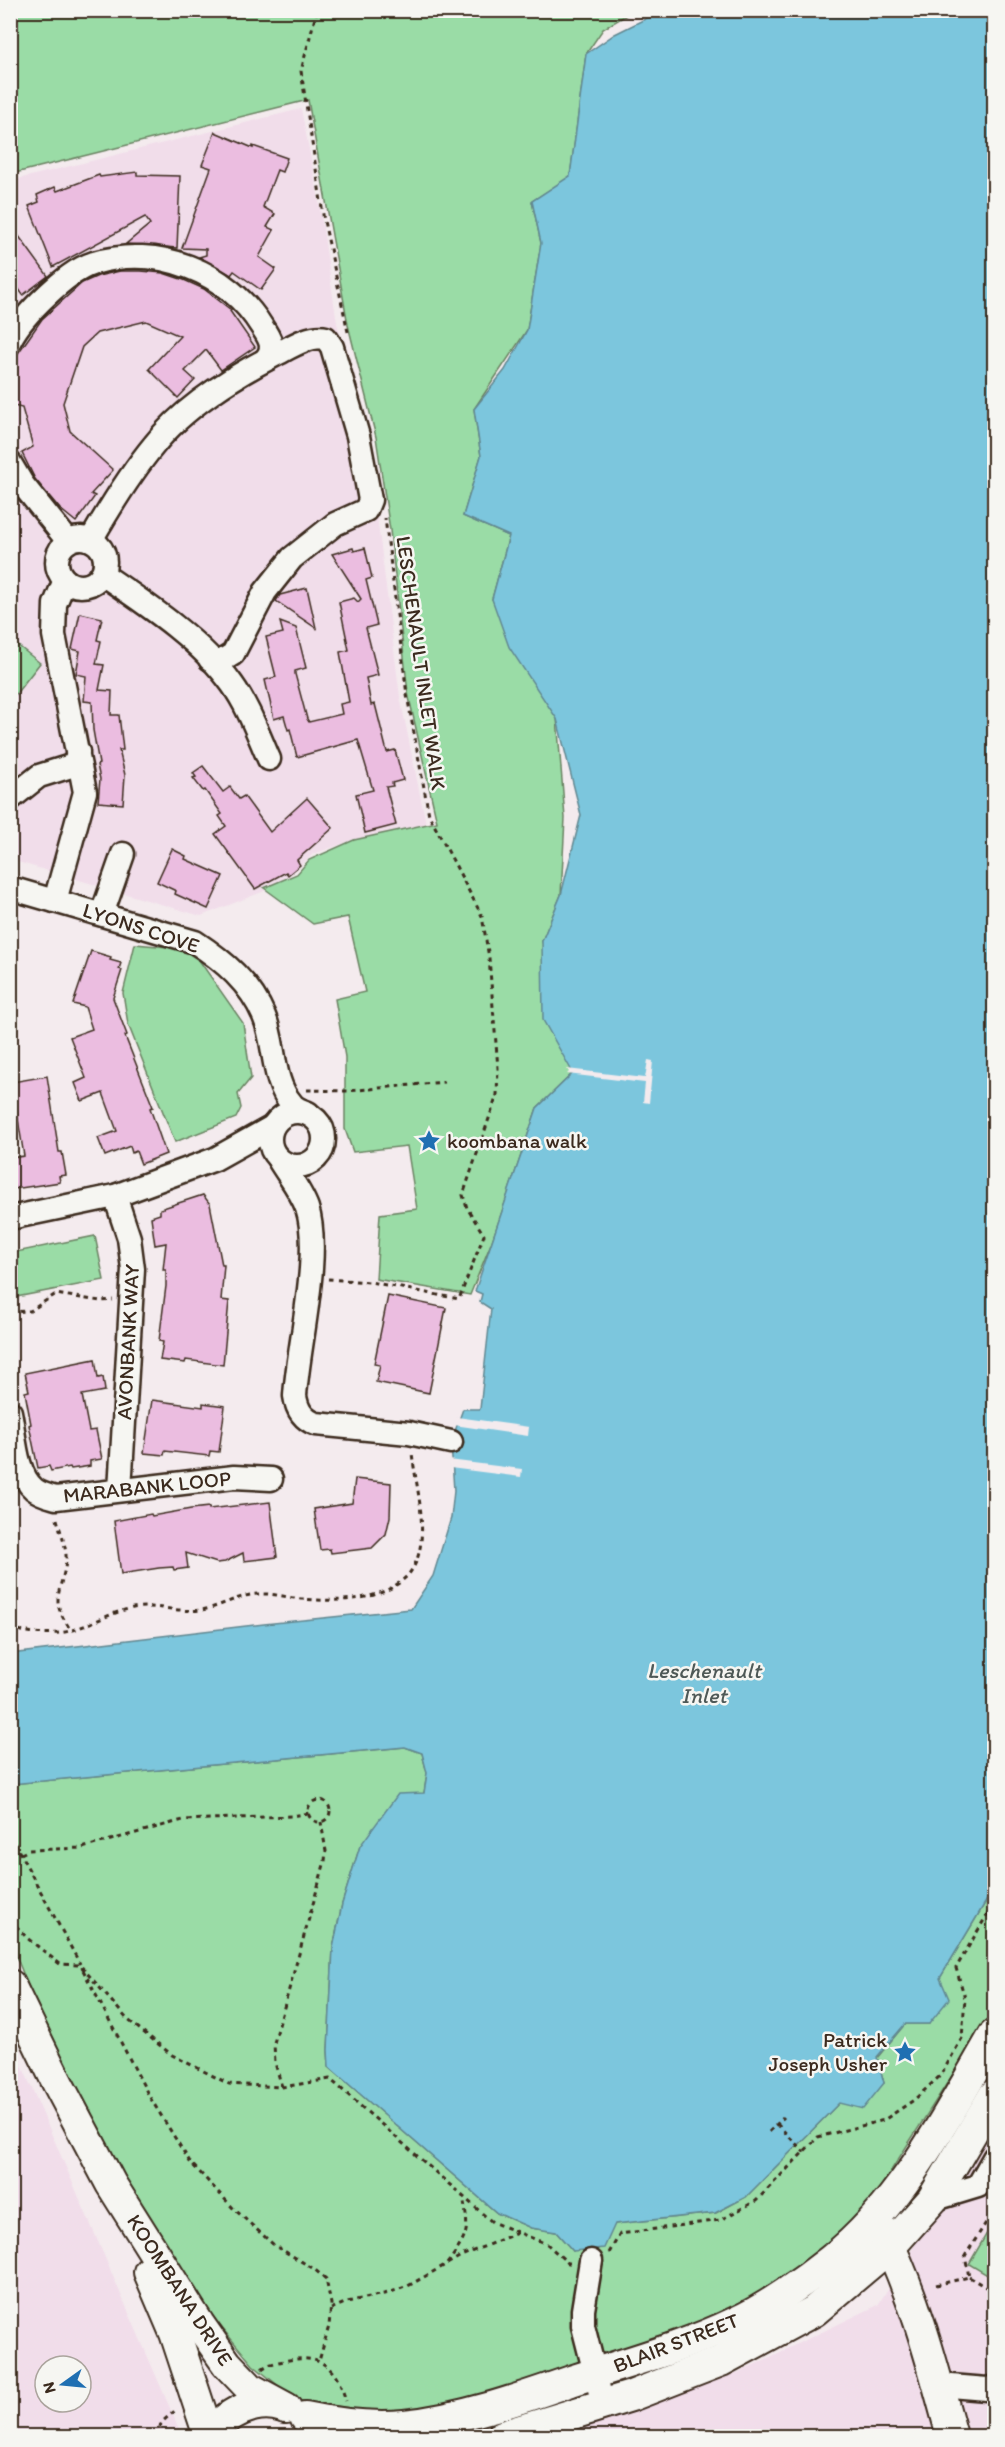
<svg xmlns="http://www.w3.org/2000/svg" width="1005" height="2447" viewBox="0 0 1005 2447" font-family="Itim,sans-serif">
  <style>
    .built { fill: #f1ddea; fill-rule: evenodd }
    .green { fill: #9adca6; stroke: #6a8362; stroke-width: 1.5 }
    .water { fill: #7cc6dd; stroke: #628891; stroke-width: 1.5 }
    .pier { fill: #f4ebee }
    .building { fill: #ebbde0; stroke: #3b2a1e; stroke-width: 1.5 }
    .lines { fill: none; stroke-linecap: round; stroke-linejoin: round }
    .minor-casing { stroke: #3b2a1e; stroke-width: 27 }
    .major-casing { stroke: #3b2a1e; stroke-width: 34 }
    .path { stroke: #3b2a1e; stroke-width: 3; stroke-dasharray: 4.5 4.5; stroke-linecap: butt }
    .minor { stroke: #f6f6f2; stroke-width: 22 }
    .major { stroke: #f6f6f2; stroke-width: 30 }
    .labels { text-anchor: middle; stroke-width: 5; stroke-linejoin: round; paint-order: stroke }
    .street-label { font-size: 21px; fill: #3b2a1e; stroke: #f6f6f2 }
    .poi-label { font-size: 21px; fill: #3b2a1e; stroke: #f6f6f2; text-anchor: start }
    .water-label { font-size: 22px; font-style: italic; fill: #4e5957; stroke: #f6f6f2 }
  </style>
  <rect width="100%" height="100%" fill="#f4ebee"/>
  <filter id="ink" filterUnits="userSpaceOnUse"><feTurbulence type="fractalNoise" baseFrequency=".0167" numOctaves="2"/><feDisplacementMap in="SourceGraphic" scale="12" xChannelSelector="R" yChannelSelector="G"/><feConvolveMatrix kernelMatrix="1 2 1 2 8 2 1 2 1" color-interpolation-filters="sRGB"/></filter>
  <g filter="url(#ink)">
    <g class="built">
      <path d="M301,109l16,80 20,134 30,114 33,260 26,127 -72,16 -41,14 -24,22 -27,16 -61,24 -190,-56 -1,-679z"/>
      <path d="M10,2040h1l171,396h-171zM45,2366h36v36h-36z"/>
      <path d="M994,2116v320h-448l193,-64 139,-67z"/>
    </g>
    <g class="green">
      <path d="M10,11h623l-30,18 -17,25 -16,123 -38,24 9,42 -14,87 -53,79 7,47 -18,60 46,20 -17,63 42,83 23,36 8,100 -4,77 -19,46 31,132 -36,35 -45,133 -22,54 -94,-16 4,-65 37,-5 -10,-63 -54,6 -8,-23v-72l-10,-58 30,-7 -17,-75 -35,7 -49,-36 33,-14 12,-14 45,-20 83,-18 -29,-129 -18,-163 -14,-93 -28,-112 -40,-225 -297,74z"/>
      <path d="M11,640l29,23 -29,37z"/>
      <path d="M135,944l45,4 19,12 44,63 8,55 -13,16 3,14 -5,10 -61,24 -47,-118 -5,-31z"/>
      <path d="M95,1236l9,44 -93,18v-45z"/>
      <path d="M405,1747l17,6 5,20 -3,20 -64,53 -18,58 -9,44 -5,102 1,17 168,146 34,15 25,4 17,19 41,-27 102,-11 30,-16 93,-94 45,-20 -7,-25 28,-34h24l11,-46 54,-90v122l-127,198 -45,43 -48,38 -100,49 -231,70 -60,5 -87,-13 -43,-35 -59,-70 -78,-134 -67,-125 -38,-92 -1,-160z"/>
      <path d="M994,2221v58l-25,-15z"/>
    </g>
    <path class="water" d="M661,11h333v1877l-54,90 9,21 -20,25h-24l-28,33 7,26 -21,26 -24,-6 -93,94 -31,16 -100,11 -11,24 -31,3 -17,-19 -25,-4 -34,-15 -168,-146 -1,-17 5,-102 9,-44 18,-58 38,-52 26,-1 3,-20 -5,-20 -17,-6 -394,37 -1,-130 254,-30 147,-15 22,-33 18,-58 3,-27 -3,-49 12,-33h17l11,-100 -11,-7 2,-8 -7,-3 62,-183 36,-35 -30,-53 -1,-79 19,-46 20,-80 -24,-96 -48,-72 -17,-48 17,-63 -46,-20 18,-60 -7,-47 31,-39 22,-40 14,-87 -9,-42 38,-25 16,-122 29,-20z"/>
    <g class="pier">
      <path d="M648,1060l5,1 -4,42 -6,-1 2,-19 -78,-9 2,-2 -2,-3 78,9z"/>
      <path d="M457,1417l72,10 -1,9 -74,-11z"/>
      <path d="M449,1460l73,9 -1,8 -71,-9z"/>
    </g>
    <g class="building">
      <path d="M215,132l38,16v-2l34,12 -5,14 -5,-2 -14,37 12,7 -8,13 7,3 -15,27 17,12 -15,21 -27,-19 -3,4 -32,-18 7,-2v-6l-24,-1 29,-80 -9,-3z"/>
      <path d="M137,172v3l43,1 -3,72 -51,-4 24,-20 -5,-7 -92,50 -24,-61 10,-4 -2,-7 18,-8 2,4 42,-16 1,2z"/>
      <path d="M10,224l38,52 -25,19 -13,-18z"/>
      <path d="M120,271h21l22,2 21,7 20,9 27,21 -1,1 25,36 -34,23 -15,-20 -21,21 10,9 -17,18 -29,-29 31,-33 -34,-15 -49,12 -15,14 -19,56 7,28 43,39 -22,24 4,2 -19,26 -16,-13 -25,-30 -13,-26 11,-6 -11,-39 -12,-3v-18l6,-31 26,-37 40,-36 16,-7z"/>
      <path d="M353,548l1,3 11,-3 7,30 -6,2 11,45 -11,3 12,47 -12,3 5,27 4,-1 12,48 8,-2 8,30 -11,3 1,3 -7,1 10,38 -31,8 -9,-39 17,-4 -15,-50 -61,17 -7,-28 -2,1 -4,-14 -10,3 -9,-39 11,-3 -10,-40 17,-4 -3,-11 16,6 10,40 -11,3v3l12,45 2,3 33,-8 -2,-10 9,-2 -9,-50 9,-2 -10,-48 15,-4 4,4 3,-3 -29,-45z"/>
      <path d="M307,588l9,40 -40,-27 4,-6z"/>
      <path d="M80,613l22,5 -5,22 4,1 -5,23 8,1 -5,25 13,1 -1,24h8l4,35h-4l6,25 -2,29 -25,-2 2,-23 -3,-14 2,-1 -6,-34 -1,-28 -8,-1 2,-25 -10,-2 4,-23 -8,-2z"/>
      <path d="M203,766l20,26 7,-5 9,12 5,-3 26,36 37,-34 26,30 -36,32 3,5 -12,10 -2,-3 -31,17 -40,-55 11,-8 -7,-10 3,-2 -17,-24 -2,1 -10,-13 3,-1 -3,-4z"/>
      <path d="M172,849l14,7 -1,3 38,17 -15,33 -33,-15 1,-3 -19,-9z"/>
      <path d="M91,951l20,6 -1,3 11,3 -2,6 3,1 -9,28 14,37 -2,1 28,71 -3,1 16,46 -25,10 -5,-13 -4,2 -2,-7 -25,10 -7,-18 19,-7 -14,-38 -21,8 -7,-18 11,-5 -16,-41 22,-8 -7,-22 -12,-3z"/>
      <path d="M47,1076l12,76h3l4,23 -7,1 1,6 -46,7 -1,-7h-3v-24l14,-2 -12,-74z"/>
      <path d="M203,1195l7,9 12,61h2l-3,35 8,1 -6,64 -37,-5 -1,3 -25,-3 3,-18 -4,-1 7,-55v-16h-3l3,-27 -11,2 -4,-28 9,-3v-5z"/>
      <path d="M388,1296l58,12 -17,85 -53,-11 4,-17 -6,-1z"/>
      <path d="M95,1359l3,19 5,-1 2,14 -23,4 7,36 7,-1 6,29 -12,2v5l-19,3 -1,-2 -19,4 -2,-5 -11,2 -9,-43 2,-1 -6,-32 4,-1 -4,-18z"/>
      <path d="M152,1400l51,7v-4l22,3 -6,46 -9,-1 -1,5 -44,-5 -1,4 -20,-2z"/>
      <path d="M355,1479l36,4 -1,34 -4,17 -14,14 -41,5 -1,-4 -10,1 -6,-41 38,-6z"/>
      <path d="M270,1502l7,55 -33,4 -1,-8 -18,9 -8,1 -31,-10 2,15 -14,2 -1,-3 -14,1 -38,6 -7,-53 37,-7 1,2 39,-7 18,-2v2z"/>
    </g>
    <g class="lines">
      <g class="minor-casing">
        <g id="minor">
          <path d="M10,340c9,-18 24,-33 38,-46 14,-13 28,-25 46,-31 63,-19 134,8 168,64 7,10 14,21 4,32"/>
          <path d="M10,463l13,22 45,56"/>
          <circle cx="81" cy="562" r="24"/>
          <path d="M91,540c19,-33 39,-66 63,-95 29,-37 80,-69 121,-90 14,-7 35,-21 51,-17l6,9 26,89 12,64 -4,10 -31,14 -43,34 -27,34 -32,62 -13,8 -10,-3"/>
          <path d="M102,574c44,30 99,66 130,110 16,22 26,50 37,75"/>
          <path d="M10,799l29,-23 32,-10 6,-8 1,-6"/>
          <path d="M10,888l185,54c29,19 55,41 69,74 12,27 7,65 28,88 3,4 11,7 16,9"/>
          <path d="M55,901l30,-109 -31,-157 1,-31 10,-24"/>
          <path d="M102,914l21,-60"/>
          <circle cx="297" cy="1139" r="27"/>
          <path d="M279,1160c9,15 22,31 28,48 15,45 -9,138 -12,188 2,14 8,23 21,28l93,9 42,9"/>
          <path d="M115,1196l14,42 4,31 -13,221"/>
          <path d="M10,1218l105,-22 100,-37 57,-32"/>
          <path d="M10,1412c5,23 5,61 24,77 6,5 15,7 22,9l178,-21 37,2"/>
          <path d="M932,2200l46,-14 16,-28"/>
          <path d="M591,2261l-8,49v16l16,63"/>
          <path d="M939,2385l48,4 7,-2"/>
        </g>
      </g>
      <g class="major-casing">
        <g id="major">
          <path d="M10,1985l47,97 54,102 88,140 28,40 24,25 35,19"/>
          <path d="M882,2230c33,66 51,136 70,206"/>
          <path d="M149,2272l26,61 34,103"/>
          <path d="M305,2417c33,7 65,11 99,8 58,-6 115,-26 170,-45 54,-18 110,-33 162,-58 29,-13 69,-41 95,-62 73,-58 117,-146 163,-225"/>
          <path d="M211,2436c14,-23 45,-38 72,-29"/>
          <path d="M502,2436l129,-40 90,-35 93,-50 77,-65 41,-46 62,-105"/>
        </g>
      </g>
      <g class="path">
        <path d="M317,10l-16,61 23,150 24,111"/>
        <path d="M307,1090l41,1 96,-9"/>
        <path d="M328,1279l42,3 89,17 25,-64 -17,-27 -4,-13 34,-100 1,-27 -9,-110 -7,-42 -53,-101 -22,-120 -22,-177"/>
        <path d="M10,1312l20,-1 26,-17 44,7 13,-1"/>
        <path d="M57,1519c3,12 8,23 9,36 1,17 -8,30 -8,46 0,11 8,21 13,30"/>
        <path d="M10,1628c20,6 44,8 63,2 21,-7 39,-18 60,-22 23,-4 46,5 68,2 20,-3 37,-15 57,-16 16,-1 30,4 45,5 33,3 79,3 104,-23 27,-29 9,-88 5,-123"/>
        <circle cx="319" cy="1811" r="11"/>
        <path d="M10,1835l70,129"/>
        <path d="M21,1854l8,-4 53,-2 101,-28 109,-4 17,-3"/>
        <path d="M10,1919l17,19 33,26 20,1 47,54 45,36 57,29 53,3 48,-8 162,143 55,22 21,19h2"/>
        <path d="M83,1970l66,126 41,66 44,47 40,36 40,24 12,10 5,25 -2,22 -10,35"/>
        <path d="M282,2087l-7,-24 -1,-20 51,-182 1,-10 -5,-29"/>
        <path d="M777,2124l27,28"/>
        <path d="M769,2132l15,-15"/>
        <path d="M609,2253l11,-19 100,-14 36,-19 62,-64 66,-17 30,-20 27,-25 21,-37 3,-40 -9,-30 38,-65"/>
        <path d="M447,2264c21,-29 23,-31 16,-67"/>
        <path d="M969,2277l25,15"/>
        <path d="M936,2285l33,-8 -4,-21 29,-46"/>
        <path d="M331,2309l16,-7 41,-9 20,-7 53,-30 56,-23"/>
        <path d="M262,2369c7,-6 17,-7 27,-9 35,-6 48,10 57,41"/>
        <path d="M156,2436l6,-14 15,-13"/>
      </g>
      <use href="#minor" class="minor"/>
      <use href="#major" class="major"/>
    </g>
  </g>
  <defs>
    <g id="sight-bare" transform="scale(1.8)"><path d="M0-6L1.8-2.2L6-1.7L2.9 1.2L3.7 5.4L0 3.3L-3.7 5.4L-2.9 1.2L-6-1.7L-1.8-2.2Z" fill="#1f6fb2" stroke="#f6f6f2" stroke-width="2.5" paint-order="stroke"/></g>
  </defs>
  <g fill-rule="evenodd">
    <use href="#sight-bare" x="429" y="1141"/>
    <use href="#sight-bare" x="905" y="2052"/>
  </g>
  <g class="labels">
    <g class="street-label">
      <text transform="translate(421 663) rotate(82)" y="7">LESCHENAULT INLET WALK</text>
      <text transform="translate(141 928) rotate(18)" y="7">LYONS COVE</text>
      <text transform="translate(128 1342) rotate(-87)" y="7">AVONBANK WAY</text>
      <text transform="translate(147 1487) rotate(-6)" y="7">MARABANK LOOP</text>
      <text transform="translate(180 2290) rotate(57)" y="7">KOOMBANA DRIVE</text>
      <text transform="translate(676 2343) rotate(-21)" y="7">BLAIR STREET</text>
    </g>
    <g class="poi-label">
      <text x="447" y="1148">koombana walk</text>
      <text x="887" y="2047" text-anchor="end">Patrick<tspan x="887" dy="24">Joseph Usher</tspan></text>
    </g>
    <g class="water-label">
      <text x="704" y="1678">Leschenault<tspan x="704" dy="25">Inlet</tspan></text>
    </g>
  </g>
  <rect width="1005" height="2447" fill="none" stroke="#f6f6f2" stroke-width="36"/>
  <rect x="18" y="18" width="969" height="2411" fill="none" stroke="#3b2a1e" stroke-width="2" filter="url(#ink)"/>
  <g transform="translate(63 2384) rotate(255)"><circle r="28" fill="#f6f6f2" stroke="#aba49d" stroke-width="1.5"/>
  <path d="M0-4.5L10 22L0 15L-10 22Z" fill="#1f6fb2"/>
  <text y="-9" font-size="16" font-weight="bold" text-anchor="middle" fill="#3b2a1e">N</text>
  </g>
</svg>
